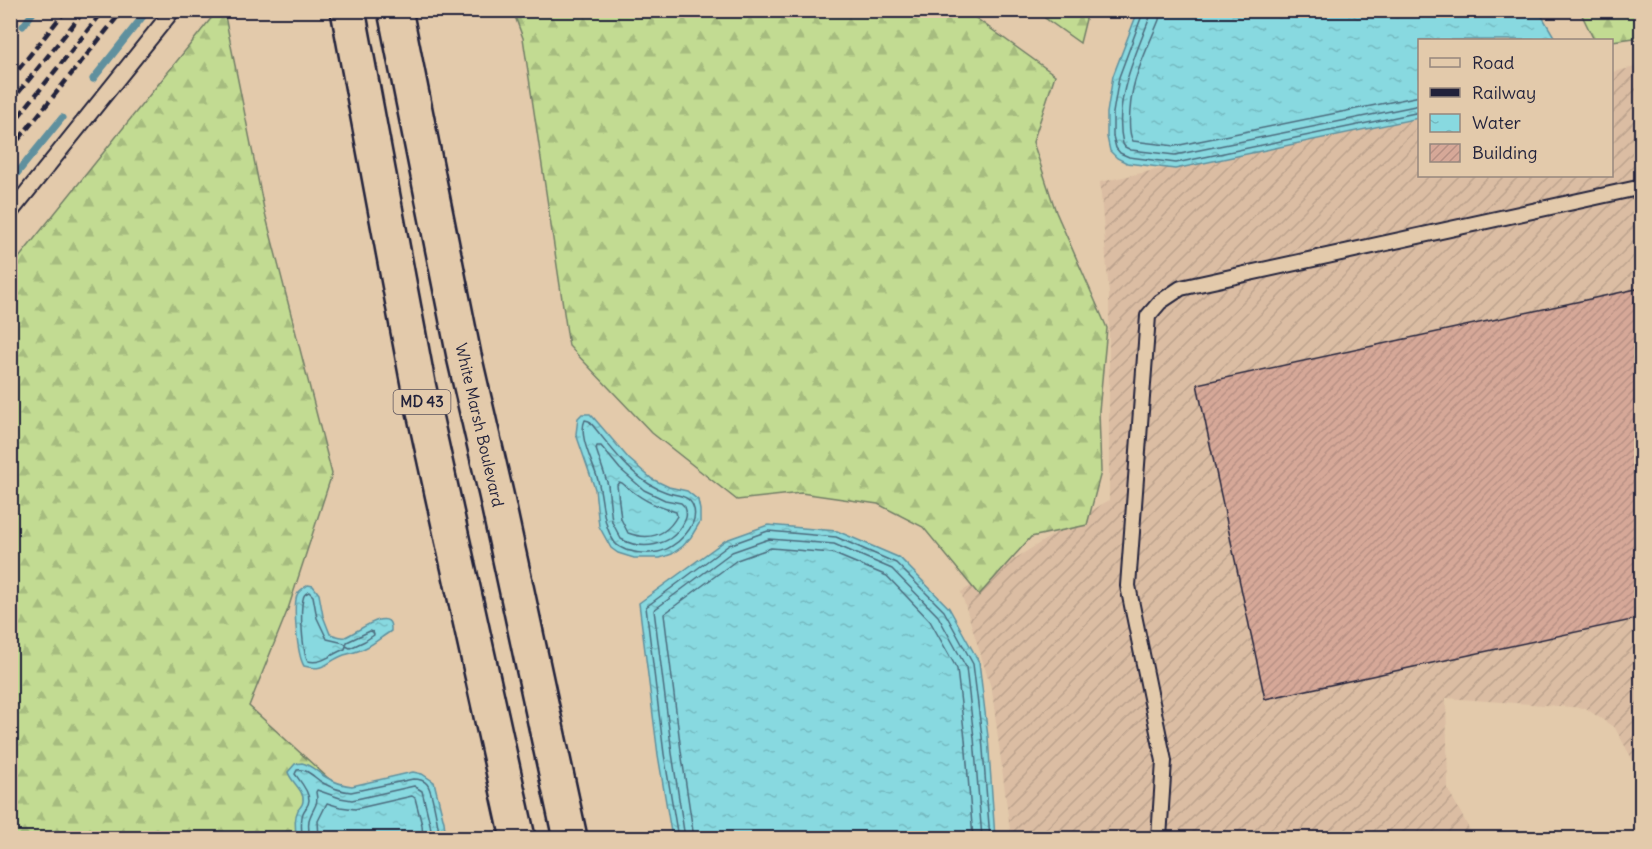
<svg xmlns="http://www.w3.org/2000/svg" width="1652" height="849" viewBox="0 0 1652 849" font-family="Delius,sans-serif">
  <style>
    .industrial { fill: url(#industrial-furrows) }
    .forest { fill: url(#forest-firs); stroke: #727e66; stroke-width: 1.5 }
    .water { fill: url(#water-ripples); stroke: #5f909e; stroke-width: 1.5 }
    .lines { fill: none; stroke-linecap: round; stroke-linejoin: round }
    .shore { stroke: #4b6b7d; stroke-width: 1.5 }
    .stream { stroke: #5f909e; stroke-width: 7 }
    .building { fill: url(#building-hatch); stroke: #22223b; stroke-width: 1.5 }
    .service-casing { stroke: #22223b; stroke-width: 18 }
    .primary-casing { stroke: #22223b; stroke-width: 38 }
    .service { stroke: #e3caab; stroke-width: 14 }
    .primary { stroke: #e3caab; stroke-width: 33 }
    .rail { stroke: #22223b; stroke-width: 4.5; stroke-dasharray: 9 4.5; stroke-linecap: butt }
    .labels { text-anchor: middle; stroke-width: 6; stroke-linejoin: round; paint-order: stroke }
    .shield { fill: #e3caab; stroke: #5c545d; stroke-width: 1.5 }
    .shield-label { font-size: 15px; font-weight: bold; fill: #22223b }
    .street-label { font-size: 16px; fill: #22223b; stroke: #e3caab }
  </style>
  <defs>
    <pattern id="industrial-furrows" width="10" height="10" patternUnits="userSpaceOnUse" patternTransform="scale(1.5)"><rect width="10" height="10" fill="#dbbda3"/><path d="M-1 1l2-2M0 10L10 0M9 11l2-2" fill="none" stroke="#bca28d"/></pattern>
    <pattern id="forest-firs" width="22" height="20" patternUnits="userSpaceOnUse" patternTransform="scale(1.5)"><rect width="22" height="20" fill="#c2db92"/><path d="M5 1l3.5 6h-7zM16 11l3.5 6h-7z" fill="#a6bc7f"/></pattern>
    <pattern id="water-ripples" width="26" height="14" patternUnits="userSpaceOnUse" patternTransform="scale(1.5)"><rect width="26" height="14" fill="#88d9e0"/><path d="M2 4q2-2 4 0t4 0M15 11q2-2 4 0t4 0" fill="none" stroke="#75bac1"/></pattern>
    <pattern id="building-hatch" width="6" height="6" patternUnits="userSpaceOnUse" patternTransform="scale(1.5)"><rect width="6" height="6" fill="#d6a898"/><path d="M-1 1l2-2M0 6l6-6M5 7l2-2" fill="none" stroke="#b79084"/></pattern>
  </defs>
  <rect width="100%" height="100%" fill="#e3caab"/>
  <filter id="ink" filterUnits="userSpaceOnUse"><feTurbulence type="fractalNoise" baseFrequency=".0167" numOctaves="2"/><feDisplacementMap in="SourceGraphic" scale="12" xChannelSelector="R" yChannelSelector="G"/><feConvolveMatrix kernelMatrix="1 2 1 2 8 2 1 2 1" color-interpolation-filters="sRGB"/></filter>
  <g filter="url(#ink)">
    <path class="industrial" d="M1641,66v709l-26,-47 -30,-20 -139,-10 2,91 26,49h-463l-19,-147 -31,-99 148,-92v-206l-9,-112 319,-69 1,63h192v-104z"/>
    <g class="forest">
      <path d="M217,11h7l40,198 68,265 -44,135 -39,97 125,114 14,18h-377l-1,-569z"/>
      <path d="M513,11h453l89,64 -22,67 23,70 51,116 -8,83 2,61 -14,53 -56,12 -52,58 -56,-68 -45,-23 -77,-11 -64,7 -85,-67 -83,-87 -46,-308z"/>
      <path d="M1035,11h53l-8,32z"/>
      <path d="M1580,11h61v26l-29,4 -18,-1z"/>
    </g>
    <g class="water">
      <path d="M1138,11h401l17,29h-136l-1,78 -244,51 -48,-6 -10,-5 -7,-7 -3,-14v-24l6,-37z"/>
      <path d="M582,414h8l3,3 36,42 23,20 17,8 18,4 11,9 2,10v12l-9,15 -8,9 -11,8 -12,4h-26l-16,-5 -7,-5 -12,-22 -4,-37 -19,-55 2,-16z"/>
      <path d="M768,525l69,6 63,27 49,50 30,54 9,75 7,101h-323l-14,-83 -19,-152 87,-63z"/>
      <path d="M308,585l5,1 6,8 4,22 7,18c5,1 11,4 15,3 10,-3 48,-34 46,-6 -8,5 -16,12 -24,16 -7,4 -15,6 -23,8 -17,6 -19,17 -40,11 -7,-11 -11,-59 -7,-71 2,-5 7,-7 11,-10z"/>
      <path d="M302,763c9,2 14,8 22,13 8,5 18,9 28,10l61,-14 9,2 12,8 10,40 2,16h-149c-2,-9 -3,-20 1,-28 2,-3 5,-5 5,-9 2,-10 -13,-20 -15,-29l7,-8z"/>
    </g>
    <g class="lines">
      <g class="shore">
        <path d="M1144,10l-25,67 -6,36v23l3,12 4,5 9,4 47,6 244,-51"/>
        <path d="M1151,10l-1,7c-15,40 -37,83 -27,127l2,3 6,3 44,5 245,-50"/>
        <path d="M1160,10l-1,10c-8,20 -18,40 -24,61 -4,13 -9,49 -2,60l42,5 245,-50"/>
        <path d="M585,420l4,1c18,21 36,48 60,63 5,3 11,6 17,8 10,4 22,2 27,14 8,19 -18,43 -35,46 -10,2 -22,1 -32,-2 -4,-2 -8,-3 -11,-7 -14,-20 -11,-44 -18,-66 -5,-16 -19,-42 -12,-57z"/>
        <path d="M597,446h4l19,23 24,21 21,10 16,3 4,4c3,8 1,12 -3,19 -12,20 -40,25 -61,13l-9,-17 -4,-37 -12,-36z"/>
        <path d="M619,482l3,1c19,16 30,22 54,29l1,4c-11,20 -27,25 -49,17l-7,-14 -4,-34z"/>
        <path d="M309,592l4,4 4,22 10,21 17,4 2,2 1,-3 23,-11 3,1 1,3 -9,6 -15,7 -4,-2 -1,3c-13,4 -23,16 -37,12 -6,-10 -8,-51 -5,-62 1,-5 2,-5 6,-7z"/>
        <path d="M302,838c0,-7 -2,-17 1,-25 2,-5 6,-7 6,-13 0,-9 -9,-19 -14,-26l2,-4c11,-2 17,8 26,13 9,5 18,8 28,9l62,-13c5,0 11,1 14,5 6,7 11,44 13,54"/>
        <path d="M310,838c-1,-6 -3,-15 0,-21 4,-11 9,-12 6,-25l1,-2 23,8 12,2 62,-14 8,5 8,33 2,14"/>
        <path d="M319,838l-1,-17 9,-18 13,4 15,2 57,-13 3,2 7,27 1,13"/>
        <path d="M678,838l-14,-84 -18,-147 83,-62 39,-14 68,6 60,26 48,48 29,53 9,73 8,101"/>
        <path d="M685,838l-13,-85 -18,-143 78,-58 37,-13 65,5 58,25 46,47 28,51 8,71 8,100"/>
        <path d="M694,838l-13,-87 -17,-137 73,-54 34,-12 61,5 55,23 43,45 27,48 8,70 8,99"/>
      </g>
      <g class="stream">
        <path d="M23,26l12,-16"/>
        <path d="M93,79l55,-69"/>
        <path d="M10,182l52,-64"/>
      </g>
    </g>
    <path class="building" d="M1641,288v330l-376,81 -68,-315z"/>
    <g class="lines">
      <g class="service-casing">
        <g id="service">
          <path d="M10,213l163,-203"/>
          <path d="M1159,838l5,-77 -36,-175 20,-270 12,-14 21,-14 461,-101"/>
        </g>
      </g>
      <g class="primary-casing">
        <g id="primary">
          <path d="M348,10l70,374 100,454"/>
          <path d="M395,10l69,346 32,138 74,344"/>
        </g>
      </g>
      <use href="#service" class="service"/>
      <use href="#primary" class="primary"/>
      <g class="rail">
        <path d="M10,80l56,-70"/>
        <path d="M10,103l75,-93"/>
        <path d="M10,127l94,-117"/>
        <path d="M10,150l113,-140"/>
      </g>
    </g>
  </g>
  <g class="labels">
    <rect class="shield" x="393.5" y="390" width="57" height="24" rx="4.5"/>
    <g class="shield-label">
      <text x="422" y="407">MD 43</text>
    </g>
    <g class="street-label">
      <text transform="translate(480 425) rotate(77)" y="6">White Marsh Boulevard</text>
    </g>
  </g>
  <rect width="1652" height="849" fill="none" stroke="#e3caab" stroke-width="36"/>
  <rect x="18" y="18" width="1616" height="813" fill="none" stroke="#22223b" stroke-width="2" filter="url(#ink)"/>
  <rect x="1418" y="39" width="195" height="138" fill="#e3caab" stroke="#96877e" stroke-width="1.5"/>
  <rect x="1430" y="58" width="30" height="9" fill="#e3caab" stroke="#96877e" stroke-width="1.5"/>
  <text x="1472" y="69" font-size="18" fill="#22223b">Road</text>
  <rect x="1430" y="88" width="30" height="9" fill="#22223b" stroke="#96877e" stroke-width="1.5"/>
  <text x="1472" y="99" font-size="18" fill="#22223b">Railway</text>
  <rect x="1430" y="114" width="30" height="18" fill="url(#water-ripples)" stroke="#96877e" stroke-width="1.5"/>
  <text x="1472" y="129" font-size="18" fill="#22223b">Water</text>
  <rect x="1430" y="144" width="30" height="18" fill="url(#building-hatch)" stroke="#96877e" stroke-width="1.5"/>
  <text x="1472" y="159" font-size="18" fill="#22223b">Building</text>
</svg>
